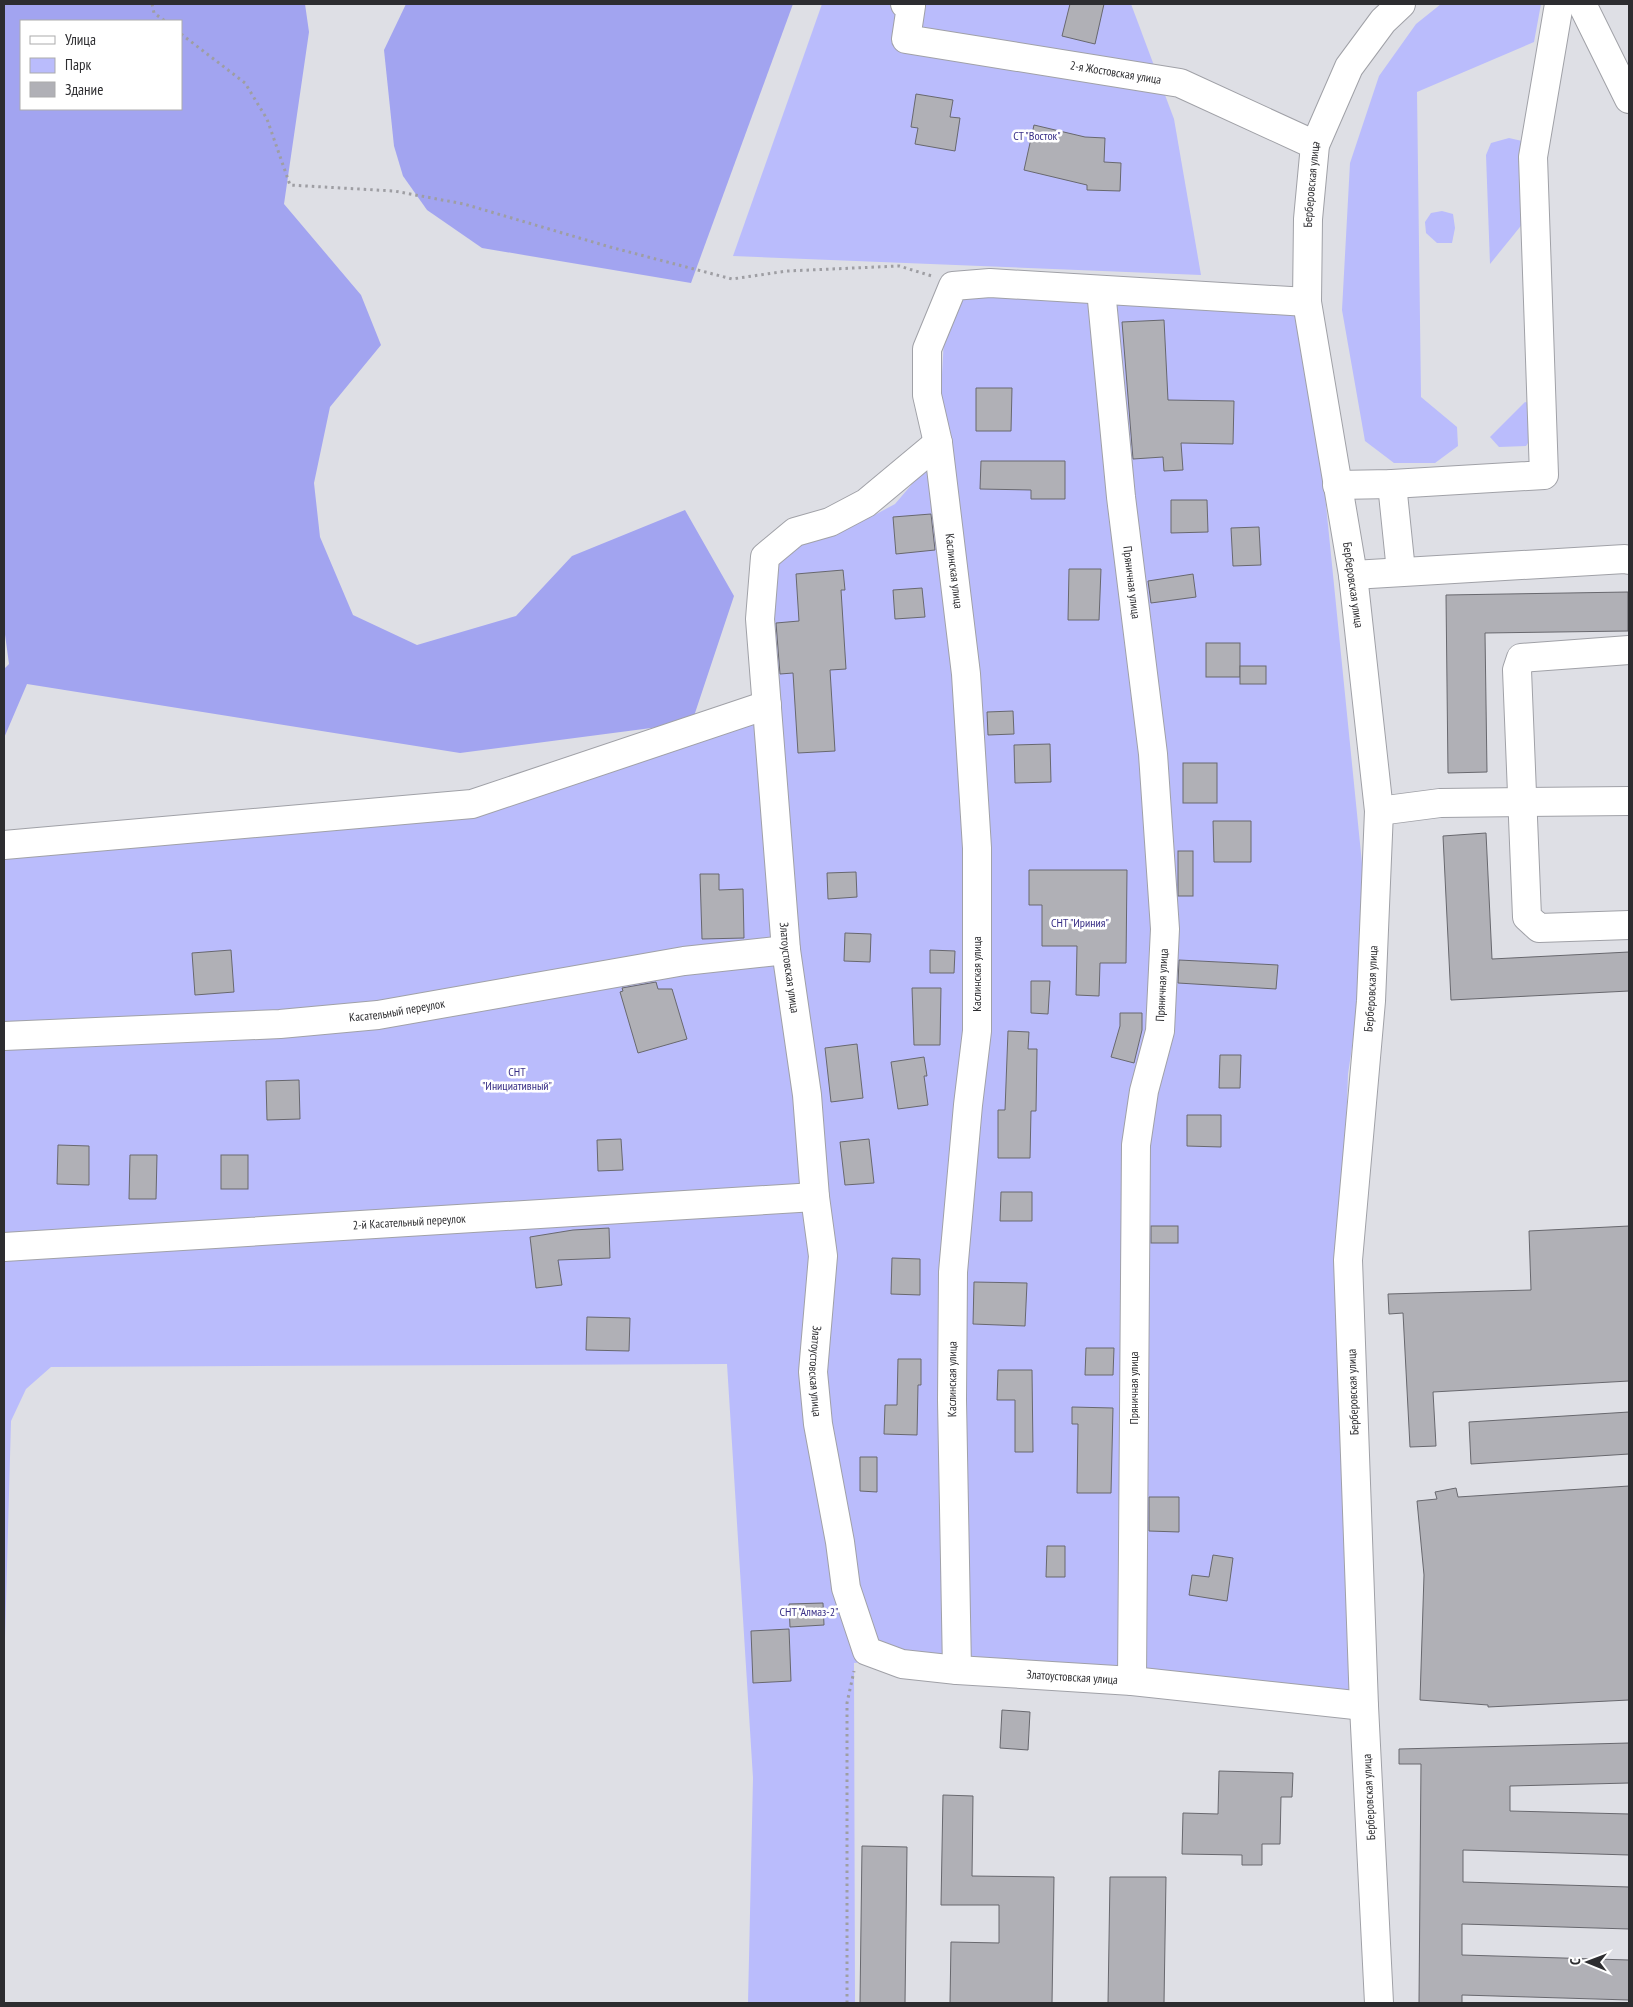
<svg xmlns="http://www.w3.org/2000/svg" width="1633" height="2007" viewBox="0 0 1633 2007" font-family="'PT Sans Narrow',sans-serif">
  <style>
    .green { fill: #babcfc }
    .forest { fill: #a2a4f0; fill-rule: evenodd }
    .building { fill: #b0b0b6; stroke: #68686e }
    .lines { fill: none; stroke-linecap: round; stroke-linejoin: round }
    .minor-casing { stroke: #a0a1a7; stroke-width: 30 }
    .path { stroke: #9e9ea3; stroke-width: 3; stroke-dasharray: 2.5 4; stroke-linecap: butt }
    .minor { stroke: #fff; stroke-width: 28 }
    .labels { text-anchor: middle; stroke-width: 5; stroke-linejoin: round; paint-order: stroke }
    .street-label { font-size: 12px; fill: #2d2d30; stroke: #fff }
    .park-label { font-size: 12px; fill: #3a3187; stroke: #fff }
  </style>
  <rect width="100%" height="100%" fill="#dedfe5"/>
  <g class="green">
    <path d="M822,4h309l43,115 27,156 -468,-19z"/>
    <path d="M1441,4h100l-7,38 -117,50 4,305 36,30 1,19 -23,17h-41l-29,-22 -23,-131 8,-147 29,-87 37,-52z"/>
    <path d="M1509,138l13,3 2,81 -34,42 -4,-109 5,-12z"/>
    <path d="M1442,211l11,3 2,14 -3,15h-15l-11,-10 -1,-11 6,-9z"/>
    <path d="M977,288l329,18 63,627 -21,141 -8,222 18,404 -461,-40 -43,3 1,340h-107l5,-225 -26,-414 -676,3 -25,22 -15,32 -7,254v-841l467,-37 300,-99v-141l18,-24 80,-15 26,-14 35,-41 10,-53 6,-107z"/>
    <path d="M1525,402l7,2 2,30 -8,12 -27,1 -9,-10z"/>
  </g>
  <g class="forest">
    <path d="M4,4h301l4,28 -25,172 77,91 20,50 -51,62 -16,76 6,54 33,78 64,30 99,-29 56,-60 113,-46 49,86 -39,117 2,9 -237,31 -433,-69 -23,54v-69l5,-5 -5,-37zM21,21h160v88h-160z"/>
    <path d="M406,4h387l-102,279 -209,-35 -55,-38 -24,-34 -9,-30 -10,-96z"/>
  </g>
  <g class="building">
    <path d="M1070,4h34l-9,40 -33,-8z"/>
    <path d="M916,94l37,6 -3,17 10,1 -5,33 -40,-7 3,-16 -7,-1z"/>
    <path d="M1034,125l51,12 20,1 -1,24 17,1 -1,28 -33,-1v-5l-63,-15z"/>
    <path d="M1164,320l4,80 66,1 -1,43 -52,-1 2,27 -19,1 -1,-14 -30,2 -11,-137z"/>
    <path d="M976,388h36l-1,43h-35z"/>
    <path d="M981,461h84v38h-34v-9l-51,-1z"/>
    <path d="M1171,500h36l1,32 -37,1z"/>
    <path d="M931,514l4,36 -39,4 -3,-37z"/>
    <path d="M1259,527l2,38 -28,1 -2,-38z"/>
    <path d="M1069,569h32l-2,51h-31z"/>
    <path d="M843,570l2,20h-4l5,79 -16,1 5,81 -37,2 -5,-80 -13,1 -4,-51 23,-2 -3,-47z"/>
    <path d="M1193,574l3,23 -45,6 -3,-22z"/>
    <path d="M922,588l3,29 -30,2 -2,-29z"/>
    <path d="M1628,592v39l-143,2 2,139 -39,1 -2,-178z"/>
    <rect x="1206" y="643" width="34" height="34"/>
    <rect x="1240" y="666" width="26" height="18"/>
    <path d="M1013,711l1,23 -26,1 -1,-23z"/>
    <path d="M1050,744l1,38 -36,1 -1,-38z"/>
    <rect x="1183" y="763" width="34" height="40"/>
    <path d="M1213,821h38v41h-37z"/>
    <path d="M1486,833l6,126 137,-7v39l-178,9 -8,-164z"/>
    <rect x="1178" y="851" width="15" height="45"/>
    <path d="M1029,870h98l-1,93h-26l-1,33 -23,-1 1,-49h-35v-41h-13z"/>
    <path d="M856,872l1,25 -29,2 -1,-26z"/>
    <path d="M700,874h19v16l24,-1 1,49 -42,1z"/>
    <path d="M845,933l26,1 -1,28 -26,-1z"/>
    <path d="M231,950l3,42 -39,3 -3,-42z"/>
    <path d="M930,950l25,1 -1,22h-24z"/>
    <path d="M1179,960l99,5 -2,24 -98,-6z"/>
    <path d="M1031,981h19l-2,33 -17,-1z"/>
    <path d="M656,982l2,7h14l15,50 -49,14 -18,-61 3,-1 -1,-3z"/>
    <path d="M912,988h29l-1,57h-26z"/>
    <path d="M1120,1013h22v17l-8,33 -23,-6 9,-31z"/>
    <path d="M1008,1031l21,1 -1,17h9l-1,62h-5l-1,47h-32v-48h7z"/>
    <path d="M857,1044l6,54 -32,4 -6,-54z"/>
    <path d="M1220,1055h21l-1,33h-21z"/>
    <path d="M924,1057l3,19h-3l4,29 -30,4 -7,-47z"/>
    <path d="M299,1080l1,39 -33,1 -1,-39z"/>
    <path d="M1187,1115h34v32l-34,-1z"/>
    <path d="M621,1139l2,31 -25,1 -1,-31z"/>
    <path d="M869,1139l5,44 -29,2 -5,-43z"/>
    <path d="M58,1145l31,1v39l-32,-1z"/>
    <path d="M130,1155h27l-1,44h-27z"/>
    <rect x="221" y="1155" width="27" height="34"/>
    <path d="M1001,1192h31v29h-32z"/>
    <rect x="1151" y="1226" width="27" height="17"/>
    <path d="M1629,1226v155l-196,11 3,54 -26,1 -7,-134 -14,1 -1,-20 143,-4 -2,-59z"/>
    <path d="M609,1228l1,30 -52,2 4,25 -26,3 -6,-51 43,-7z"/>
    <path d="M892,1258l28,1v36l-29,-1z"/>
    <path d="M974,1282l53,1 -2,43 -52,-2z"/>
    <path d="M587,1317l43,1 -1,33 -43,-1z"/>
    <path d="M1086,1348h28l-1,27h-28z"/>
    <path d="M898,1359h23v26h-3l-1,50 -33,-1 1,-29h12z"/>
    <path d="M998,1370h34l1,82h-18v-52h-18z"/>
    <path d="M1072,1407l41,1 -2,85h-34l1,-69h-6z"/>
    <path d="M1629,1412v42l-158,10 -2,-42z"/>
    <path d="M860,1457h17v35l-17,-1z"/>
    <path d="M1629,1486v214l-141,7v-2l-68,-5 4,-125 -7,-74 20,-2 -2,-7 21,-4 2,9z"/>
    <path d="M1149,1497h30v35l-30,-1z"/>
    <path d="M1047,1546h18v31h-19z"/>
    <path d="M1213,1555l20,3 -6,43 -38,-6 3,-20 17,2z"/>
    <path d="M823,1603l1,22 -34,2 -1,-23z"/>
    <path d="M789,1629l2,52 -38,2 -2,-52z"/>
    <path d="M1002,1710l28,2 -2,38 -28,-2z"/>
    <path d="M1629,1743v40l-119,3v25l119,3v41l-166,-5v32l166,5v42l-167,-5v31l167,5v40l-167,-5v8h-43l2,-239h-22v-15z"/>
    <path d="M1219,1771l74,2 -1,24h-11l-1,47h-18v21h-20v-10l-60,-1 1,-41 35,1z"/>
    <path d="M943,1795l30,1 -1,80 82,1 -2,126h-102l1,-61 48,1v-38h-58z"/>
    <path d="M862,1846l45,1 -2,156h-45z"/>
    <path d="M1110,1877h56l-2,126h-56z"/>
  </g>
  <g class="lines">
    <g class="minor-casing">
      <g id="minor">
        <path id="s1" d="M905,4l6,2 -5,33 274,44 135,62"/>
        <path d="M1582,4l47,95"/>
        <path id="s2" d="M1101,290l20,207 32,257 12,175 -5,102 -16,60 -8,54 -4,536"/>
        <path id="s3" d="M938,443l-72,60 -36,19 -35,10 -30,25 -5,62 26,331 21,145 8,102 8,59 -10,116 5,52 22,118 6,46 21,63 35,13 55,6 175,11 232,25"/>
        <path d="M1392,484l9,87"/>
        <path d="M1337,485l55,-1 152,-9 -11,-318 26,-153"/>
        <path d="M1353,575l272,-16 4,1"/>
        <path d="M1629,650l-108,8 -4,12 10,247 12,11 90,-3"/>
        <path d="M1379,811l61,-8 189,-2"/>
        <path d="M4,845l468,-41 295,-99"/>
        <path id="s4" d="M4,1036l276,-12 98,-9 306,-54 102,-11"/>
        <path id="s5" d="M4,1247l811,-50"/>
        <path id="s6" d="M957,1670l-5,-270 1,-128 15,-167 9,-74v-183l-11,-174 -28,-231 -11,-48v-46l26,-63 37,-3 317,19"/>
        <path id="s7" d="M1379,2003l-15,-297 -16,-446 23,-259 8,-190 -26,-236 -46,-273 1,-83 7,-74 34,-78 34,-46 18,-17"/>
      </g>
    </g>
    <g class="path">
      <path d="M152,4l2,9 11,8"/>
      <path d="M181,34l64,49 22,36 23,66 104,6 70,13 146,43 122,32 55,-8 112,-5 33,10"/>
      <path d="M847,2003v-300l7,-32"/>
    </g>
    <use href="#minor" class="minor"/>
  </g>
  <g class="labels">
    <g class="street-label">
      <text dy="4" stroke="none"><textPath href="#s1" startOffset="252">2-я Жостовская улица</textPath></text>
      <text dy="4" stroke="none"><textPath href="#s7" startOffset="1826">Берберовская улица</textPath></text>
      <text transform="translate(954 571) rotate(83)" y="4">Каслинская улица</text>
      <text dy="4" stroke="none"><textPath href="#s2" startOffset="294">Пряничная улица</textPath></text>
      <text transform="translate(1353 585) rotate(82)" y="4">Берберовская улица</text>
      <text dy="4" stroke="none"><textPath href="#s3" startOffset="622">Златоустовская улица</textPath></text>
      <text transform="translate(977 974) rotate(-90)" y="4">Каслинская улица</text>
      <text transform="translate(1162 985) rotate(-87)" y="4">Пряничная улица</text>
      <text dy="4" stroke="none"><textPath href="#s7" startOffset="1016">Берберовская улица</textPath></text>
      <text dy="4" stroke="none"><textPath href="#s4" startOffset="394">Касательный переулок</textPath></text>
      <text dy="4" stroke="none"><textPath href="#s5" startOffset="406">2-й Касательный переулок</textPath></text>
      <text dy="4" stroke="none"><textPath href="#s3" startOffset="1028">Златоустовская улица</textPath></text>
      <text dy="4" stroke="none"><textPath href="#s6" startOffset="291">Каслинская улица</textPath></text>
      <text transform="translate(1134 1388) rotate(-90)" y="4">Пряничная улица</text>
      <text transform="translate(1353 1392) rotate(-92)" y="4">Берберовская улица</text>
      <text dy="4" stroke="none"><textPath href="#s3" startOffset="1522">Златоустовская улица</textPath></text>
      <text transform="translate(1369 1797) rotate(-93)" y="4">Берберовская улица</text>
    </g>
    <g class="park-label">
      <text x="1037" y="140">СТ "Восток"</text>
      <text x="1080" y="927">СНТ "Ириния"</text>
      <text x="517" y="1076">СНТ<tspan x="517" dy="14">"Инициативный"</tspan></text>
      <text x="809" y="1616">СНТ "Алмаз-2"</text>
    </g>
  </g>
  <rect width="1633" height="2007" fill="none" stroke="#2d2d30" stroke-width="10"/>
  <rect x="20" y="20" width="162" height="90" fill="#ffffff" stroke="#ababac"/>
  <rect x="30" y="36" width="25" height="8" fill="#ffffff" stroke="#ababac"/>
  <text x="65" y="45" font-size="15" fill="#2d2d30">Улица</text>
  <rect x="30" y="58" width="25" height="15" fill="#babcfc" stroke="#ababac"/>
  <text x="65" y="70" font-size="15" fill="#2d2d30">Парк</text>
  <rect x="30" y="82" width="25" height="15" fill="#b0b0b6" stroke="#ababac"/>
  <text x="65" y="95" font-size="15" fill="#2d2d30">Здание</text>
  <g transform="translate(1588 1962) rotate(271)" stroke="#ffffff" stroke-width="4" paint-order="stroke">
  <path d="M0-4L9 19L0 12L-9 19Z" fill="#2d2d30"/>
  <text y="-8" font-size="14" font-weight="bold" text-anchor="middle" fill="#2d2d30">С</text>
  </g>
</svg>
